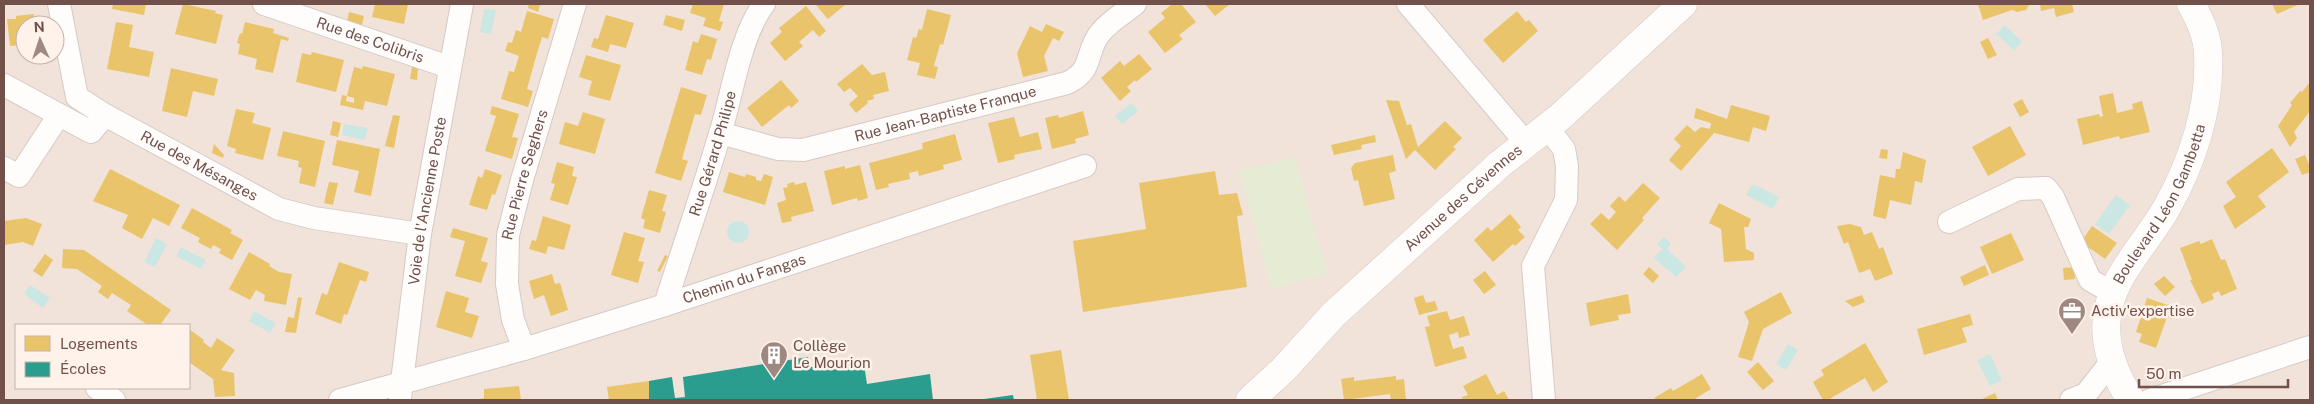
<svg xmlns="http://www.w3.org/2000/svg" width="2314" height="404" viewBox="0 0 2314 404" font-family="'Public Sans',sans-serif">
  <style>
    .residential { fill: #f1e3d9; fill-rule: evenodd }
    .green { fill: #e6ebd4 }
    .water { fill: #cbe7e4 }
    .homes { fill: #e9c46a }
    .schools { fill: #2a9d8f }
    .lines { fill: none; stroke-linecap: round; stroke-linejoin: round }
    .minor-casing { stroke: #d4cac6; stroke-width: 24 }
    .tertiary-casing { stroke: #d4cac6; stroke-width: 29 }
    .minor { stroke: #fefdfc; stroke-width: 22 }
    .tertiary { stroke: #fefdfc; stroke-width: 28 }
    .labels { text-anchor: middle; stroke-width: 5; stroke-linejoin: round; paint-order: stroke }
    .street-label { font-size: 15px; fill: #72514b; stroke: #fef2ea }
    .poi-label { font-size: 15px; fill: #72514b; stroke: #fef2ea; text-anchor: start }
  </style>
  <rect width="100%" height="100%" fill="#f6efe9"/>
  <path class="residential" d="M4,4h2306v396h-2306zM25,25h30v30h-30zM16,325h173v63h-173z"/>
  <path class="green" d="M1295,158l32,116 -56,14 -32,-118z"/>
  <g class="water">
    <path d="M484,9l12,1 -5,24 -11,-2z"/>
    <path d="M2005,25l17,17 -8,8 -18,-16z"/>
    <path d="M1131,103l7,8 -16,13 -7,-8z"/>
    <path d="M344,124l24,4 -3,12 -23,-5z"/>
    <path d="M1753,184l26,13 -6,12 -27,-14z"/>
    <path d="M2116,195l14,10 -21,29 -14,-10z"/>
    <circle cx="738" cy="232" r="11"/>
    <path d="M1664,237l7,7 -4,5 19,18 -10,10 -22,-19 8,-9 -5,-5z"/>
    <path d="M156,238l11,6 -12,23 -11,-5z"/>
    <path d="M181,247l25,13 -5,9 -25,-13z"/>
    <path d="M30,285l20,13 -7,10 -19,-14z"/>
    <path d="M254,311l22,12 -6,10 -21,-12z"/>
    <path d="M1788,344l10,6 -12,20 -10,-6z"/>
    <path d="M1990,354l12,26 -12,6 -13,-26z"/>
  </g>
  <g class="homes">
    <path d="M113,4h33l-2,11 -32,-6z"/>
    <path d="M183,4l33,7 -1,2 8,2 -7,29 -41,-10z"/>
    <path d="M375,4h33l-4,20 -32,-7z"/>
    <path d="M529,4l11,1 -2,7 -10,-4z"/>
    <path d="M693,4h31l-5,17 4,1 -3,9 -17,-5 3,-8 -16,-5z"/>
    <path d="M815,4h31l-18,15z"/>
    <path d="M1172,4h9l15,18 -17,13 4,4 -18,14 -17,-21 17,-14 -4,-5z"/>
    <path d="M1205,4h25l-15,12z"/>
    <path d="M1978,4h50l1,1 -3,5 -9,2 -5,-2 -29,10z"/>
    <path d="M2040,4h32l2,8 -18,5 -2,-9 -13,3z"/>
    <path d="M2272,4h28l-23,10z"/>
    <path d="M806,6l20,25 -7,6 -6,-7 -14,12 4,4 -18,15 -15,-18 12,-11 -3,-4z"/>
    <path d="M927,9l24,6 -8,30 -3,-1 -6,22 4,1 -3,12 -18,-4 3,-12 -13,-3 6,-23 3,1 3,-9 3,1z"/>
    <path d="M527,11l27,8 -6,20 -6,-2 -7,23 -8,29 6,2 -5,16 -27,-8 8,-28 5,1 5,-16 -14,-5 3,-9 4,1 4,-13 5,2z"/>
    <path d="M1517,11l9,11 3,-2 9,11 -35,32 -20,-23z"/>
    <path d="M349,12l15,4 -2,9 -15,-4z"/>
    <path d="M34,14l1,11h-10v20l-15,1 -3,-27h9v-3z"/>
    <path d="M606,15l28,8 -8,25 -16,-4 -2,8 -17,-5 3,-9 4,1z"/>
    <path d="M666,15l19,5 -3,11 -19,-6z"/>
    <path d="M116,22l17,3 -4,22 25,5 -5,25 -42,-8z"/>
    <path d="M245,22l29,7 -1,4 16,5 -1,3 -7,-2 -8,34 -18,-4 2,-10 -19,-5 2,-10 -3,-1 3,-10 2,1z"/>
    <path d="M1046,24l18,8 -5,9 -6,-3 -9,18 4,15 -25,6 -6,-24 13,-27 12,6z"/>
    <path d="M701,34l16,5 -6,21 -4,-1 -5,16 -17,-5 8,-29 5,2z"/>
    <path d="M1988,38l9,17 -9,4 -8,-17z"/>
    <path d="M312,52l32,8 -8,32 -40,-10 6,-29 9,2z"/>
    <path d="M1139,54l13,15 -16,13 -1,-2 -8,7 4,4 -11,10 -19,-23 19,-17 4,5z"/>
    <path d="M586,55l35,10 -11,36 -22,-6 4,-14 -13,-4z"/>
    <path d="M862,64l10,11 13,-3 4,19 -16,4 1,4 -7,2 1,2 -12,10 -7,-9 9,-8 -8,-8 -6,4 -7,-8z"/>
    <path d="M363,66l32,8 -8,32 -22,-5 -2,9 -23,-5 2,-10 5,1 -1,5 8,2v-5l-7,-2 7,-29 8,2z"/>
    <path d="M412,67l6,1 -1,12 -7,-1z"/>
    <path d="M171,68l47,11 -4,17 -21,-5 -6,26 -25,-6z"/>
    <path d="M781,80l18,21 -8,7 -2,-3 -27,22 -15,-19z"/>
    <path d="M2310,82v29l-16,21 3,6 -7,9 -12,-21 14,-21 -2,-2 10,-12 2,1z"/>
    <path d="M681,87l26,8 -6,20 -6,-1 -13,45 6,2 -7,20 -26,-8z"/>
    <path d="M2113,93l4,20 16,-4 -1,-5 10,-3 8,31 -30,7 -1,-3 -36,9 -6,-26 22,-5 1,3 3,-1 -4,-20z"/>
    <path d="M2022,99l7,13 -9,5 -7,-13z"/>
    <path d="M1386,100l13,1 8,24 4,-1 7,23 27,-26 17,17 -9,9 3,2 -21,21 -20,-20 -9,9z"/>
    <path d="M1731,105l39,11 -4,15 -13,-4 -4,15 -35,-9 -33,38 -12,-11 12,-14 -7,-7 13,-14 8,7 6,-5 9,2 1,-6 -17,-5 2,-10 31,11z"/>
    <path d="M492,106l27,8 -7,23 6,1 -6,21 -27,-8 11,-35 -6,-2z"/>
    <path d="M236,109l19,4 -3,10 19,5 -8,32 -28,-7 1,-4 -9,-3z"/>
    <path d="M1083,111l6,24 -14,4 1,4 -24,6 -7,-31 13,-3 1,3z"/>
    <path d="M583,112l22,7 -10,35 -36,-10 6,-22 13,4z"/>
    <path d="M393,115l7,1 -6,32 -9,-2z"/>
    <path d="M1014,117l6,20 18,-5 4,17 -28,6 1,4 -17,4 -10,-40z"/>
    <path d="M333,121l8,2 -3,14 -8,-2z"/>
    <path d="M2010,126l16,29 -38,21 -16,-29z"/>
    <path d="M283,131l42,10 -10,46 -16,-4 3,-15 -4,-1 1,-6 -22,-5z"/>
    <path d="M955,134l7,26 -19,5 1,4 -25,7 -1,-5 -9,2 1,6 -22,5 1,3 -13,3 -7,-27 54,-14 -1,-6z"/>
    <path d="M1375,135l1,7 -15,3 1,4 -28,6 -3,-10z"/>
    <path d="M337,140l43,9 -9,47 -17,-4 5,-21 -27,-6z"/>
    <path d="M214,144l10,11 -1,3 -11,-5z"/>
    <path d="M2272,148l17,24 -31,24 8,11 -31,22 -12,-23 13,-9 -10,-15z"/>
    <path d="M1881,149l7,1 -1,9 -8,-1z"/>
    <path d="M1903,152l23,8 -4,23 -7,-2 -4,24 -21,-5 -4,19 -13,-3 7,-41 15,3 1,-9h4z"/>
    <path d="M1393,155l3,16 -7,2 6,26 -31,7 -6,-26 -4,1 -3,-13 4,-5z"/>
    <path d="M2305,155l5,11v6l-8,3 -7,-16z"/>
    <path d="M557,162l17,5 -2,9 5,1 -9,28 -18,-5 5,-16 -4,-1z"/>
    <path d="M860,165l8,33 -10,3 -1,-3 -25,7 -8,-34 21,-5v3z"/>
    <path d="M110,169l70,36 -11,21 -16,-8 -11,21 -20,-11 6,-13 -35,-14z"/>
    <path d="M485,169l17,6 -7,20 -3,-1 -5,16 -18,-5 9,-29 4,2z"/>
    <path d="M1215,171l4,24 18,-2 6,22 -6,1 10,71 -164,25 -10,-71 73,-12 -7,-46z"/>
    <path d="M729,172l16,5 1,-3 10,3v3l5,1 3,-7 9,3 -8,28 -42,-13z"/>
    <path d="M329,182l9,1 -5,22 -9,-2z"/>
    <path d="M794,182l1,3 11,-3 8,29 -23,6 1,4 -10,2 -5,-20 9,-3 -3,-12 5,-1 -1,-3z"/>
    <path d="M1643,183l17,15 -18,20 2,2 -27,30 -27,-26 11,-11 8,7 7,-8 -6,-6 9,-10 6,6z"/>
    <path d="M649,190l18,5 -5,16 4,1 -6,21 -17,-5 2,-8 -4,-2z"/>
    <path d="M1719,203l32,16 -3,8h-4l2,22 8,4v7l-30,2 -3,-33 -12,-6z"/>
    <path d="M192,208l40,22 -2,3 13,7 -11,20 -13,-7 2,-4 -8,-4 -2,4 -13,-7 2,-4 -19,-10z"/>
    <path d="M1510,214l11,13 -3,3 7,7 -10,9 -2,-2 -20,18 -19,-22 14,-13 3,4z"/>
    <path d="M543,216l28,9 -7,25 -16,-4 -2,8 -17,-5 3,-9 4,1z"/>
    <path d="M26,218l16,6 -9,22 -10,-4 -19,3v-24z"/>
    <path d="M1850,224l11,3 3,8 8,-3 7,17 4,-2 10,27 -18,7 -5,-12 -11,4 -11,-31 -4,2 -7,-18z"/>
    <path d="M2092,226l25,17 -12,16 -24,-17z"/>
    <path d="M453,228l35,10 -7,23 7,2 -7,20 -26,-7 10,-35 -15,-4z"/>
    <path d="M624,232l21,6 -7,23 6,1 -6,21 -27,-8z"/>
    <path d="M2011,233l13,27 -32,14 -12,-27z"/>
    <path d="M2212,239l9,21 4,-1 12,30 -16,7 -2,-5 -7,3 2,5 -12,5 -12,-24h2l-12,-32 19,-7 2,3z"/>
    <path d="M63,249l21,1 87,60 -11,15h-12l-21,-14 4,-6 -19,-12 -4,6 -10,-7 4,-6 -25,-17 -15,-1z"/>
    <path d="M249,252l21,12 -1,2 10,6 13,2 -6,31 -22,-4 1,-6 -9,-5 -6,10 -21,-11z"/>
    <path d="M45,254l8,6 -11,17 -9,-6z"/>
    <path d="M665,255l3,1 -8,16 -3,-1z"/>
    <path d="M339,262l30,10 -3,10 -6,-2 -13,35 -3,-1 -3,10 -26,-10 7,-21 5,2z"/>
    <path d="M1985,265l4,10 -25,11 -4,-9z"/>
    <path d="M1649,267l10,9 -6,7 -10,-9z"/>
    <path d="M2074,267l1,12 -11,1 -1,-12z"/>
    <path d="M1485,271l11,14 -12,9 -11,-14z"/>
    <path d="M552,274l3,10 5,-1 8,27 -17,6 -7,-21 -10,4 -5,-18z"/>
    <path d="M2164,276l11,11 -10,9 -11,-12z"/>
    <path d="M446,291l23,7 -4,14 14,4 -7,22 -36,-11z"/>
    <path d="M1781,292l11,21 -29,16 -11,32 -14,-4 11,-35 -5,-10z"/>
    <path d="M1628,294l3,19 -13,2 1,5 -29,6 -4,-23z"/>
    <path d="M1423,295l3,8 9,-2 3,9 -19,5 -5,-17z"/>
    <path d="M1862,295l3,7 -12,5 -8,-6z"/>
    <path d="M298,297l4,1 -6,35 -11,-1 3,-15 6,1z"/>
    <path d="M2147,298l30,10 -3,11 -7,-2 -11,31 -17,-6 3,-8 -6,-2z"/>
    <path d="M1447,311l3,9 14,-4 6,19 -11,3 -1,-6 -9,3 4,14 10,-3 4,12 -32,9 -10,-40 5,-1 -3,-10z"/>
    <path d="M1970,314l3,11 -11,3 5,14 -43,13 -7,-26z"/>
    <path d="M189,329l15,11 -1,2 8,6 6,-10 18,12 -14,20 13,3 1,23 -20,1 -2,-18 -24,-17z"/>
    <path d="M1865,343l23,39 -15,10 -8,-14 -37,22h-5l-10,-18 11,-7 -3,-5z"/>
    <path d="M1061,350l8,50h-32l-7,-45z"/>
    <path d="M1758,362l16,19 -11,9 -16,-18z"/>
    <path d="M1486,374l11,21 7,-4 5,9h-46l-1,-3 6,-2 -5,-9z"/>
    <path d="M1702,374l9,15 -15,9 1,2h-41l-2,-2 17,-10 2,3z"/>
    <path d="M1396,376v4l8,-1 2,21h-15l-1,-6 -46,6 -3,-21 13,-2v4z"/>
    <path d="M649,381v19h-40l-2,-13z"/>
    <path d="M519,386l2,14h-44l7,-2v-9z"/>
    <path d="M1995,393l3,7h-18z"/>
  </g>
  <g class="schools">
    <path d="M808,357l2,10 53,-9 4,26 63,-10 3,26h-284v-19l23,-4 3,21 10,-1 -2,-20z"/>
    <path d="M1013,395l1,5h-29l-1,-1z"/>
  </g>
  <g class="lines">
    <g class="minor-casing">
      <g id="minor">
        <path id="s1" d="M59,4l18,93 28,18 174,94 35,9 106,16"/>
        <path id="s2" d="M264,4l185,63"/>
        <path d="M1408,4l118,139"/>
        <path d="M4,85l87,47 14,-17"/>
        <path id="s3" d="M720,133l58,16 25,1 264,-67c28,-13 17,-31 34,-51 9,-11 23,-19 34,-28"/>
        <path d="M4,168l15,8 40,-61"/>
        <path d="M1949,222l69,-33 28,-1 7,9 37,83 23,13"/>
        <path id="s4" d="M665,305c18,-57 38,-114 55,-171 12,-39 20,-98 44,-130"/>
        <path id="s5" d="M524,349l-11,-29 -6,-36 1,-49 14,-55 53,-176"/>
        <path d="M97,388l17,12"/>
        <path id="s6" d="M400,398l20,-164 42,-230"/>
        <path id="s7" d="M340,400l184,-51 141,-44 420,-139"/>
        <path d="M1544,400l-11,-134 33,-66 1,-34 -3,-17 -17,-22"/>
        <path d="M2071,400l15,-6 25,-32"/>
        <path d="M2150,400l160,-53"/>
      </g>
    </g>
    <g class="tertiary-casing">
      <g id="tertiary">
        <path id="s8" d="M1250,400l33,-30 51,-56 166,-150 60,-47 123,-113"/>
        <path id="s9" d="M2131,400c-21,-32 -33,-70 -18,-107 12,-30 37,-56 53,-84 26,-45 45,-103 42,-155 0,-17 -9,-36 -17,-50"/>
      </g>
    </g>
    <use href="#minor" class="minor"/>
    <use href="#tertiary" class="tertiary"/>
  </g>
  <defs>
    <g id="office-pin" transform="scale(1.4375)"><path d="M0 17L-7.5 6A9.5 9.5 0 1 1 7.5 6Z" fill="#a08882" stroke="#fef2ea"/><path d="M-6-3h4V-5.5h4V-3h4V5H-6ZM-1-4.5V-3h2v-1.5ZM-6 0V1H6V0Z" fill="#fff"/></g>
    <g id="building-pin" transform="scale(1.4375)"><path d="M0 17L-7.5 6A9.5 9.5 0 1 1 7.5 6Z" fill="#a08882" stroke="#fef2ea"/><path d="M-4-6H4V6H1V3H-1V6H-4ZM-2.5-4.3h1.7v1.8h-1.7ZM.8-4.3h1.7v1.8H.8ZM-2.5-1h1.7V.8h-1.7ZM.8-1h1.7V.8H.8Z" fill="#fff"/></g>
  </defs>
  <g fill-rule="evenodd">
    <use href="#office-pin" x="2072" y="311"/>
    <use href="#building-pin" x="774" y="355"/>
  </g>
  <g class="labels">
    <g class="street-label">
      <text dy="5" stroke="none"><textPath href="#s2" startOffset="112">Rue des Colibris</textPath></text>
      <text dy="5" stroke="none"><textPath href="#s3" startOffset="232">Rue Jean-Baptiste Franque</textPath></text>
      <text dy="5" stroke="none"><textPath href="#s4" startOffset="159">Rue Gérard Philipe</textPath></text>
      <text dy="5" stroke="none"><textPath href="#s1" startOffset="235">Rue des Mésanges</textPath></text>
      <text dy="5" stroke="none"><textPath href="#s5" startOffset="179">Rue Pierre Seghers</textPath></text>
      <text dy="5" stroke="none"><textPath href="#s8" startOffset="294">Avenue des Cévennes</textPath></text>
      <text dy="5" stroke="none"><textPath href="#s6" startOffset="199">Voie de l'Ancienne Poste</textPath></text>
      <text dy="5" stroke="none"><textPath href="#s9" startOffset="214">Boulevard Léon Gambetta</textPath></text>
      <text dy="5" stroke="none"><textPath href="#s7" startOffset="422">Chemin du Fangas</textPath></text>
    </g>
    <g class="poi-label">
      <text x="2091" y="316">Activ'expertise</text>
      <text x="793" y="351">Collège<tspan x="793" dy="17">Le Mourion</tspan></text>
    </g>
  </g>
  <rect width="2314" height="404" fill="none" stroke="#72514b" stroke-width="10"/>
  <rect x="15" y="324" width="175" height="65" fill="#fef2ea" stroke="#c6b2aa"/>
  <rect x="25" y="336" width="25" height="15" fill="#e9c46a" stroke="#c6b2aa"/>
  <text x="60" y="349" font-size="15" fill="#72514b">Logements</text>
  <rect x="25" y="362" width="25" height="15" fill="#2a9d8f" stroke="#c6b2aa"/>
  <text x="60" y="374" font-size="15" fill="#72514b">Écoles</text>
  <g transform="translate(40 40) rotate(357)"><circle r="24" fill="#fef2ea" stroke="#c6b2aa"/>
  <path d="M0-4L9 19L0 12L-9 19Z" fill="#a08882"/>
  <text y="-8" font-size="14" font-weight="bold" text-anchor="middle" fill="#72514b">N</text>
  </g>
  <path d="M2139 379v8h149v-8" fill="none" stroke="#72514b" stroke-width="2.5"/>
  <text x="2146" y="379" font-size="15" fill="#72514b" stroke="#fef2ea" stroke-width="4" paint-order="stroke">50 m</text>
</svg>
